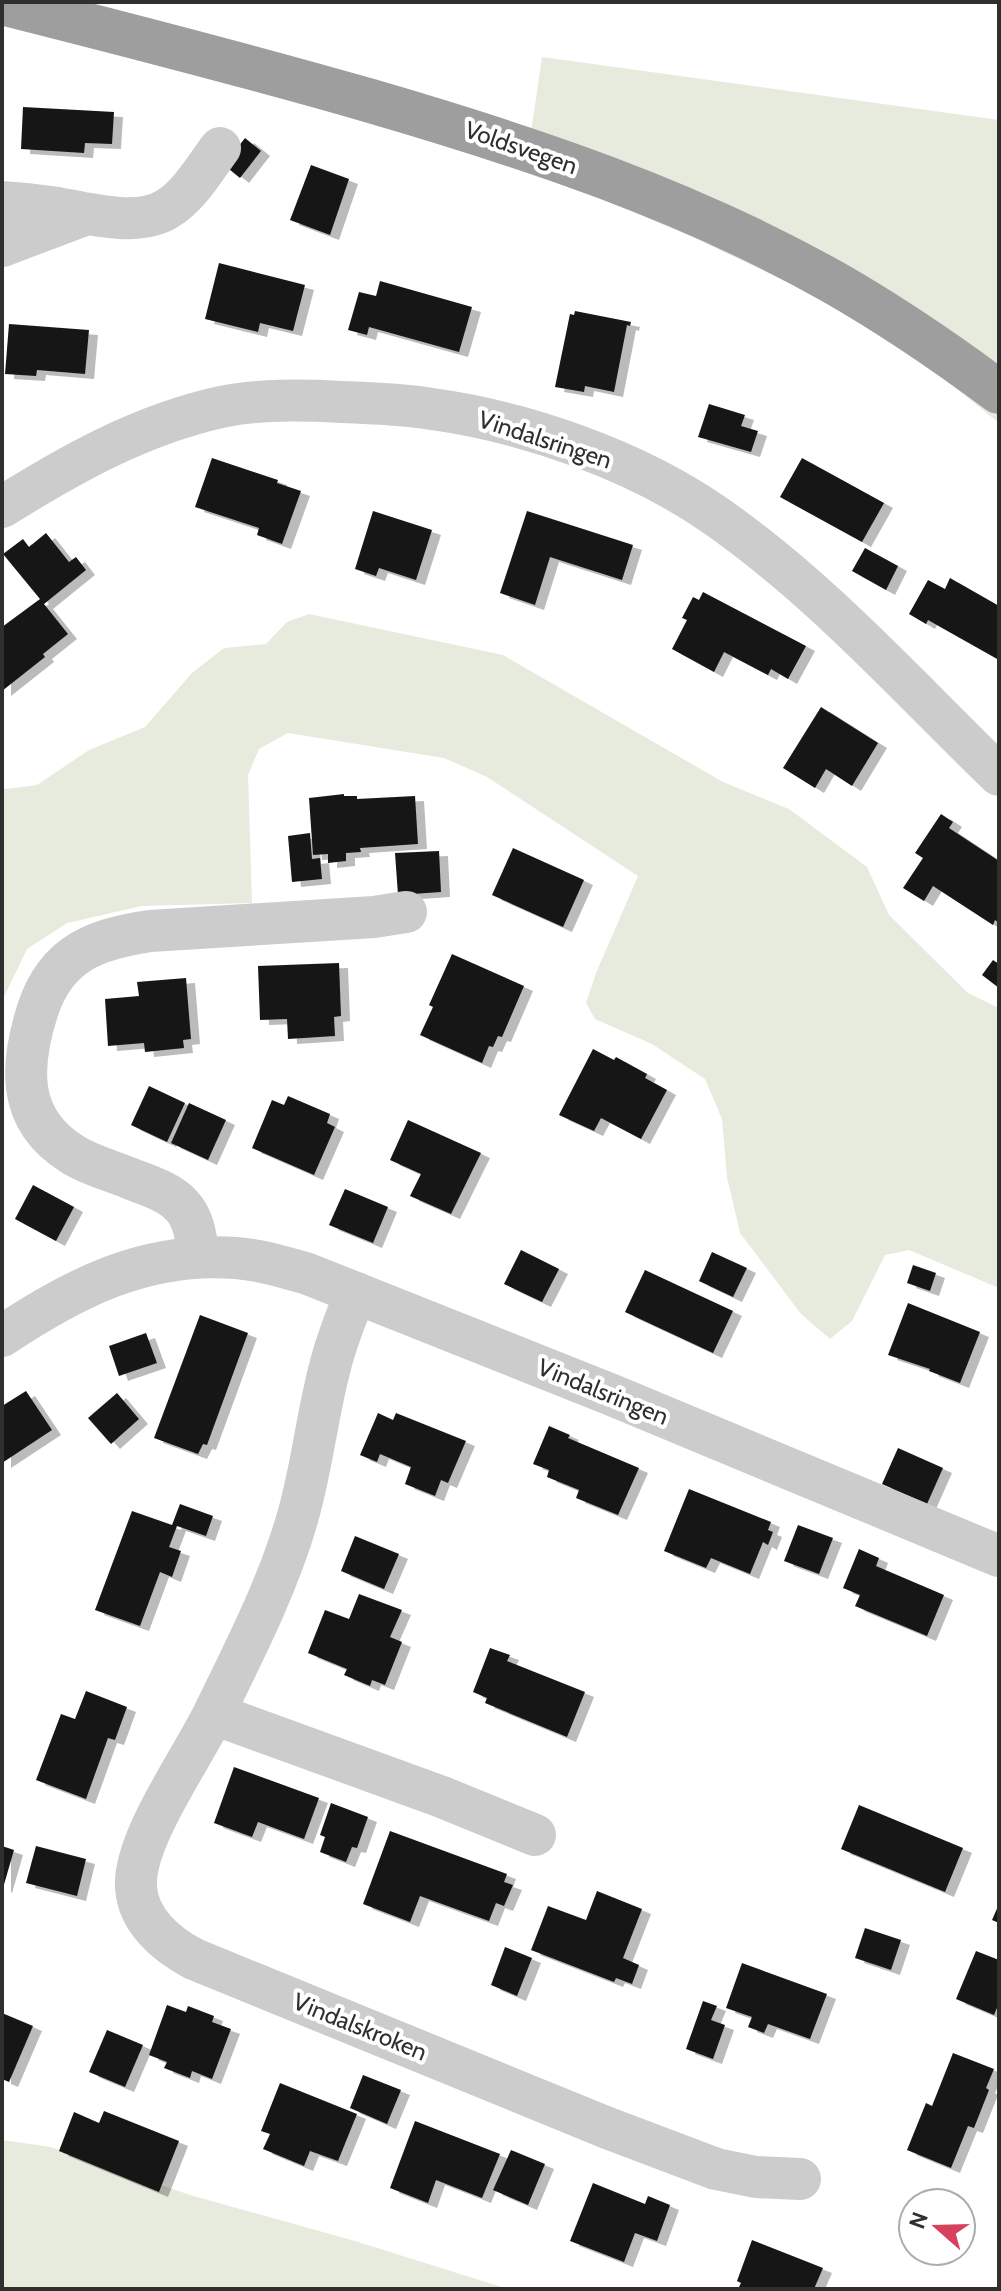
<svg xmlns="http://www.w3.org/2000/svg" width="1001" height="2291" viewBox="0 0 1001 2291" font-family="Cabin,sans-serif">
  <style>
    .green { fill: #e7ebde }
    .building { fill: #161616; filter: url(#shadow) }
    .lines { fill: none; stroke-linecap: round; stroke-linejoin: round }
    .minor { stroke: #ccc; stroke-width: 42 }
    .trunk { stroke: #9e9e9e; stroke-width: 44 }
    .labels { text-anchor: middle; stroke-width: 8; stroke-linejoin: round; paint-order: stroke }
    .street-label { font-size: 24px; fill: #2f2f2f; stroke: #fff }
  </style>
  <defs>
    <filter id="shadow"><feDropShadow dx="9" dy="5" stdDeviation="0" flood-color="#0004"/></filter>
  </defs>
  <rect width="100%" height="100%" fill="#fff"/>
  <g class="green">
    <path d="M542,57l457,63v303l-72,-58 -114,-71 -125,-59 -162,-68z"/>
    <path d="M309,614l194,41 220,127 66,27 78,58 22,48 79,78 31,15v280l-90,-38 -24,5 -33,66 -22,18 -29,-25 -61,-81 -13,-56 -5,-58 -17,-40 -53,-35 -57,-25 -9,-16 10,-30 42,-97 -151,-99 -43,-19 -156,-25 -29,16 -11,26 4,128 -110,3 -75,17 -40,26 -25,52v-214l4,2 31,-4 52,-35 56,-23 47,-54 32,-25 42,-4 21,-22z"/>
    <path d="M2,2140l49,7 139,48 165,46 153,48h-506z"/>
  </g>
  <g class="building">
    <path d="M23,107l91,5 -2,32 -27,-1 -1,10 -63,-4z"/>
    <path d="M245,138l16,13 -21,27 -16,-13z"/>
    <path d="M311,165l38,14 -19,56 -40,-15z"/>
    <path d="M219,263l86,22 -12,46 -33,-8 -2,9 -53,-13z"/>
    <path d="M380,281l92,26 -13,45 -90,-25 -2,8 -19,-5 11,-38 17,4z"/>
    <path d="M575,311l56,11 -1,4 -3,-1 -13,67 -29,-6 -1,6 -29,-5 15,-73 4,1z"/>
    <path d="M9,324l80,6 -4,44 -48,-4 -1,6 -31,-2z"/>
    <path d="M709,404l36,11 -4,11 17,5 -7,21 -53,-15z"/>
    <path d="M212,458l66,22 -1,3 24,8 -19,53 -25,-9 2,-7 -64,-21z"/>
    <path d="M802,458l82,45 -22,39 -82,-45z"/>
    <path d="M373,511l59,19 -16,50 -37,-12 -3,8 -21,-7z"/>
    <path d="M527,511l106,34 -11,35 -72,-23 -15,48 -35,-12z"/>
    <path d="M46,533l23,29 7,-5 10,13 -42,34 24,30 -25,20 2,3 -43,34v-64l38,-28 -37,-45 20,-15 6,8z"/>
    <path d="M865,548l33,18 -12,24 -34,-19z"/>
    <path d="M950,578l49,28v54l-71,-40 -2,4 -17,-10 19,-34 17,9z"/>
    <path d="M703,592l103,54 -18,33 -17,-10 -3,6 -44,-23 -10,20 -42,-23 15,-29 -5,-2 11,-21 6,3z"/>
    <path d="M821,707l57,36 -26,43 -26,-17 -11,19 -32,-20z"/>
    <path d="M344,794v2h13v3l58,-3 3,48 -58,4 1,4 -15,1v8l-18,2v-9l-15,1 -4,-57z"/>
    <path d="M941,814l12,8 -4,6 50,33v62l-4,-3 -2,5 -60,-39 -9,15 -21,-13 20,-30 -8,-5z"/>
    <path d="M310,833l2,26 8,-1 2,21 -30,3 -4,-46z"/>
    <path d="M513,848l71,32 -21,47 -71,-32z"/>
    <path d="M439,851l2,41 -43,3 -3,-42z"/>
    <path d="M452,954l72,32 -22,51 -4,-1 -5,11 -4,-1 -7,17 -62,-28 13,-28 -4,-2z"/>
    <path d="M993,960l6,4v24l-17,-13z"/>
    <path d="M339,963l2,53 -7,1 1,19 -47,3 -1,-20 -27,1 -2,-54z"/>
    <path d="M186,978l5,61 -8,1 1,8 -39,4 -1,-9 -36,3 -3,-47 34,-3 -2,-14z"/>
    <path d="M593,1049l21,11 2,-3 31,17 -2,4 22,12 -26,49 -40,-21 -7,13 -35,-16z"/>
    <path d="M149,1086l36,17 -18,39 -36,-17z"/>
    <path d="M288,1096l42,18 -3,9 8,4 -21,48 -62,-27 20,-48 12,5z"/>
    <path d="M189,1103l37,17 -18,40 -37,-17z"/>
    <path d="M408,1120l73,33 -30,61 -41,-18 11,-22 -31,-14z"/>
    <path d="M33,1185l41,22 -18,34 -41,-22z"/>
    <path d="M345,1189l43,18 -15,36 -44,-18z"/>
    <path d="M521,1250l38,19 -17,33 -38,-18z"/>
    <path d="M712,1252l35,16 -14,29 -34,-16z"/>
    <path d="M913,1265l23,8 -6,18 -23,-8z"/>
    <path d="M645,1270l88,41 -20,42 -88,-41z"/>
    <path d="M908,1303l72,29 -20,51 -31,-12 1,-2 -42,-14z"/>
    <path d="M200,1315l48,18 -41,112 -4,-1 -5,10 -44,-16z"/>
    <path d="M146,1333l11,30 -38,13 -10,-30z"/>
    <path d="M26,1391l26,39 -50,33v-57z"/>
    <path d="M117,1393l22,26 -28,25 -23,-26z"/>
    <path d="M378,1413l15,7 3,-7 70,28 -18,42 -7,-3 -6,16 -30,-12 6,-17 -31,-13 -3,8 -17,-7z"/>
    <path d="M549,1426l21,9 -2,3 71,30 -21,47 -42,-17 3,-8 -32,-13 2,-7 -16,-6z"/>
    <path d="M898,1448l45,20 -16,36 -45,-20z"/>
    <path d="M689,1489l82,33 -3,8 5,2 -5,13 -5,-3 -13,32 -39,-16 -5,10 -42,-17z"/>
    <path d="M180,1504l33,12 -7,20 -29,-10 -8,21 12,4 -9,26 -12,-5 -20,54 -45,-16 37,-99 40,14z"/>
    <path d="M798,1525l35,13 -14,36 -35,-13z"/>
    <path d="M355,1536l44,18 -15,35 -43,-18z"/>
    <path d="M859,1549l20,9 -3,8 68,29 -17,41 -72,-30 5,-11 -17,-7z"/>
    <path d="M359,1594l43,16 -12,27 12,5 -17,43 -13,-5 -2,6 -26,-11 3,-6 -39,-16 17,-43 24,9z"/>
    <path d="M490,1648l20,7 -3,6 78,31 -18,45 -82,-34 2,-5 -14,-6z"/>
    <path d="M86,1691l41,16 -12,33 -7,-2 -22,61 -50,-19 25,-66 14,5z"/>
    <path d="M234,1767l85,31 -15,41 -46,-17 -6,15 -38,-14z"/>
    <path d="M331,1803l37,14 -11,31 -5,-1 -6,15 -26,-10 5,-15 -5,-2z"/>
    <path d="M859,1805l104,43 -18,44 -104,-43z"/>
    <path d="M390,1831l117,43 -3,8 9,3 -9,21 -8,-3 -7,18 -69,-25 -10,26 -47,-18z"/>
    <path d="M2,1846l12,4 -11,38 -1,-1z"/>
    <path d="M36,1846l50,13 -9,37 -51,-13z"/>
    <path d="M597,1891l45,18 -19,49 16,7 -7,19 -16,-6 -2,4 -83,-32 17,-44 38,14z"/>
    <path d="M999,1904v19l-7,-3z"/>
    <path d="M865,1928l36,12 -10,30 -36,-12z"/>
    <path d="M505,1947l27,11 -15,38 -26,-11z"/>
    <path d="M976,1951l23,9v43l-5,12 -38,-16z"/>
    <path d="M742,1963l85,31 -17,45 -42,-15 -4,9 -16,-6 4,-10 -26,-9z"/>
    <path d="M703,2001l14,5 -6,14 14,5 -12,34 -27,-10z"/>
    <path d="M167,2005l19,7 2,-6 26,10 -2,6 19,7 -19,50 -20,-8 -2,7 -26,-10 3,-6 -18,-7z"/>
    <path d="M2,2013l31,13 -24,56 -7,-3z"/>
    <path d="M107,2030l36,15 -18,42 -36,-15z"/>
    <path d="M953,2053l41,16 -8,19 3,2 -15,38 -6,-2 -17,42 -44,-18 19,-47 6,3z"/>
    <path d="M363,2075l38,15 -14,34 -37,-16z"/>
    <path d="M280,2083l77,31 -19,47 -28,-10 -6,15 -41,-17 7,-15 -9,-3z"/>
    <path d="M104,2111l75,30 -20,51 -100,-41 15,-39 25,11z"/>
    <path d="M415,2121l85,33 -18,44 -46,-18 -8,23 -38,-15z"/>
    <path d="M511,2150l34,14 -17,41 -35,-15z"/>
    <path d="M593,2183l52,21 3,-8 22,9 -13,36 -22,-8 -11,29 -54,-21z"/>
    <path d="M752,2240l71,28 -9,21h-76l3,-6 -4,-2z"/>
  </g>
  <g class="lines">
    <g class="minor">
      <path d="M2,202c18,1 37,3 56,6 31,6 80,19 109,1 22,-13 38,-41 53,-61"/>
      <path d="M2,246l82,-31"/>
      <path d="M2,507c69,-43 138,-82 219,-100 38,-8 81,-7 120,-5 31,1 61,2 91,7 94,13 203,51 281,105 107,74 194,172 286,261"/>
      <path d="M199,1257c-3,-17 -4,-37 -17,-51 -13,-15 -36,-21 -53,-28 -19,-8 -40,-13 -57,-24 -56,-35 -52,-89 -34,-145 19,-57 59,-70 112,-78l224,-14 32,-5"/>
      <path d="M356,1293c-10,24 -20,49 -26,74 -13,49 -18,100 -32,149 -19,67 -52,132 -83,195 -21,45 -82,128 -79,176 2,34 31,58 58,72l411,168 111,42 40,8 44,2"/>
      <path d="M2,1336c72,-48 144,-85 234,-78 25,2 48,9 72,16l304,121 387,161"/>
      <path d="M214,1714l228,83 93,38"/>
    </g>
    <path class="trunk" d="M2,3c123,31 247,63 369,98 158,46 317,99 462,181 58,33 112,70 166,110"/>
  </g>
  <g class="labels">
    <g class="street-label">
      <text transform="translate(521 148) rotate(19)" y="8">Voldsvegen</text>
      <text transform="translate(545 440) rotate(18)" y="8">Vindalsringen</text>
      <text transform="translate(603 1392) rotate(22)" y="8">Vindalsringen</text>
      <text transform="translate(360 2027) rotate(22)" y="8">Vindalskroken</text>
    </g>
  </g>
  <rect width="1001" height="2291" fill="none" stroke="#2f2f2f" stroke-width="8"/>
  <g transform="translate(937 2227) rotate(290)"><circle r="38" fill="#ffffff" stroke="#acacac" stroke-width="2"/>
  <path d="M0-6L14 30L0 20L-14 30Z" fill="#d7415d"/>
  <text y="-12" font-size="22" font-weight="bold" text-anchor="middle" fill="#2f2f2f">N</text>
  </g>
</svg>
